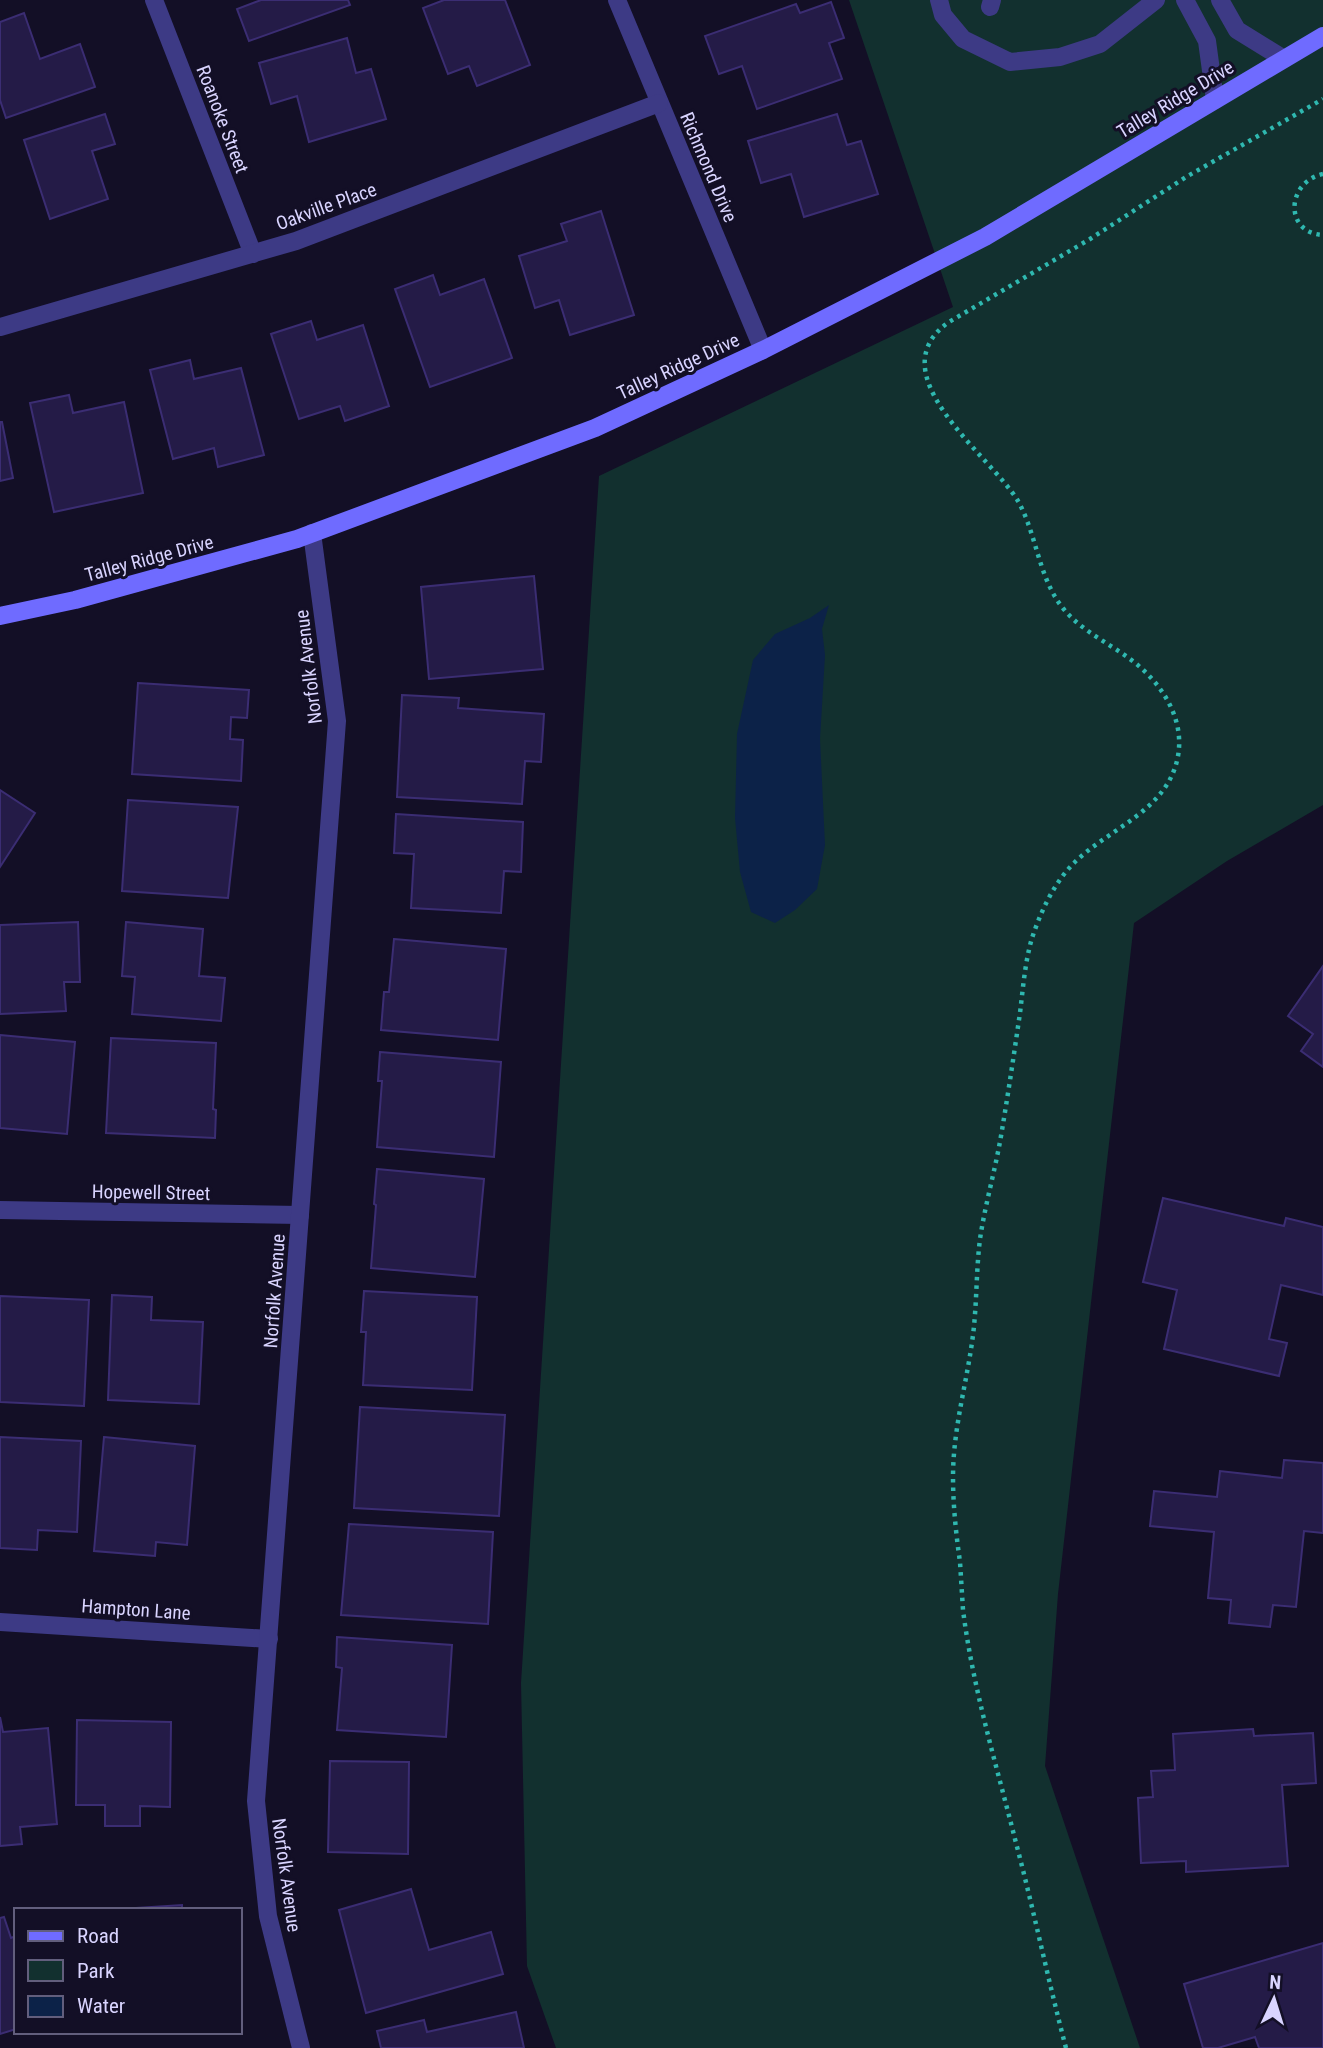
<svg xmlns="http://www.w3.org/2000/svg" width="1323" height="2048" viewBox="0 0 1323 2048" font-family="'Roboto Condensed',sans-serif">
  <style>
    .green { fill: #12302f }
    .water { fill: #0c2248 }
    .building { fill: #241b47; stroke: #3b2d73; stroke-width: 2 }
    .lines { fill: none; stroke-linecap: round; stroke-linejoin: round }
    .path { stroke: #2fb8b0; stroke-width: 4.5; stroke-dasharray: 3.5 5; stroke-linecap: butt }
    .lane { stroke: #3d3a85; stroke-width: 18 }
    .street { stroke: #3d3a85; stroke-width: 18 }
    .secondary { stroke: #6f6bff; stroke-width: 18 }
    .labels { text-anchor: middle; stroke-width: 6; stroke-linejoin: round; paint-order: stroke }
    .street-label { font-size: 19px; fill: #d9d4ff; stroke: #130f26 }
  </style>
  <rect width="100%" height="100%" fill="#130f26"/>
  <path class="green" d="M849,0h474v805l-96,56 -93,62 -76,671 -13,172 95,282h-584l-29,-82 -6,-283 78,-1207 354,-169z"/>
  <path class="water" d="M829,605l-7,24 3,26 -5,84 5,106 -8,44 -22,21 -20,13 -24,-11 -11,-40 -5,-54 2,-84 16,-74 22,-26 35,-16z"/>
  <g class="building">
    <path d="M261,0h87l2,5 -101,36 -12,-32z"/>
    <path d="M444,0h61l25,65 -53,21 -8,-20 -21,8 -25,-66z"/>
    <path d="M831,2l13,36 -15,5 13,36 -85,30 -15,-43 -23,8 -14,-38 91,-32 4,9z"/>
    <path d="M24,13l16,46 40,-15 15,43 -89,31 -6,-18v-78z"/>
    <path d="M347,38l9,35 15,-4 15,50 -77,23 -12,-46 -26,8 -12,-41z"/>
    <path d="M105,114l10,30 -23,7 16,48 -58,20 -26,-79z"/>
    <path d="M837,114l10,31 14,-4 17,53 -74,23 -13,-43 -30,9 -13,-42z"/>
    <path d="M601,211l33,104 -64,20 -11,-35 -24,8 -16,-52 48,-15 -6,-17z"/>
    <path d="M433,275l7,20 44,-16 28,79 -82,29 -35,-98z"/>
    <path d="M311,321l6,19 46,-15 26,81 -44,15 -5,-15 -41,13 -28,-85z"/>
    <path d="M190,360l4,19 47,-11 23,87 -46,12 -4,-19 -41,11 -23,-89z"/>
    <path d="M69,395l4,18 51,-11 19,91 -89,19 -24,-109z"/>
    <path d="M0,422h2l11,56 -13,3z"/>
    <path d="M534,576l9,93 -114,10 -8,-92z"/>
    <path d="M138,683l111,7 -2,28 -16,-1 -1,22 13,1 -2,41 -109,-7z"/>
    <path d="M402,695l57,3 -1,10 86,6 -3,48 -16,-1 -3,43 -125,-7z"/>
    <path d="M0,790l35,23 -35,54z"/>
    <path d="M128,800l110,7 -10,91 -106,-7z"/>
    <path d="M396,814l127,8 -2,50 -17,-1 -3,42 -90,-5 3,-54 -20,-1z"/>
    <path d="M78,922l2,60h-16l2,29 -66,3v-89z"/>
    <path d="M126,922l77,7 -4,47 26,2 -4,43 -89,-7 3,-37 -13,-1z"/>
    <path d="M394,939l112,10 -8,91 -117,-10 3,-38h5z"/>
    <path d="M1323,966v101l-22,-16 12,-17 -25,-18z"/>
    <path d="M0,1035l75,7 -8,92 -67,-6z"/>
    <path d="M111,1038l105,5 -3,66 3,1 -1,28 -109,-5z"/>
    <path d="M380,1052l121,10 -7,95 -117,-10 5,-66h-4z"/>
    <path d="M377,1169l107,10 -9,98 -104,-9 5,-63 -2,-1z"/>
    <path d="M1163,1198l121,28 2,-8 37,9v68l-42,-10 -12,54 18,4 -8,33 -115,-27 13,-59 -34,-8z"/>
    <path d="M364,1291l113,6 -5,93 -109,-5 3,-53h-5z"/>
    <path d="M112,1295l40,2 -1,23 52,2 -4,82 -91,-4z"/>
    <path d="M0,1296l89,4 -5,106 -84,-4z"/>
    <path d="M360,1407l145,8 -6,101 -145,-8z"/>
    <path d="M0,1437l81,4 -4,91 -39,-2 -1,20 -37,-2z"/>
    <path d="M104,1437l91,9 -8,99 -31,-3 -1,14 -61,-5z"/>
    <path d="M1284,1460l39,3v70l-19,-2 -8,76 -23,-2 -3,22 -41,-4 2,-23 -23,-2 6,-66 -64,-6 4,-35 63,6 3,-26 62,7z"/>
    <path d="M349,1524l144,8 -5,92 -147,-9z"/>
    <path d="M337,1637l115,8 -6,92 -109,-7 5,-62 -6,-1z"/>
    <path d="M0,1717l3,15 45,-4 9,96 -37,3 2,17 -22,2z"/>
    <path d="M77,1720l94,2 -1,85 -30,-1v20h-35v-21h-29z"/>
    <path d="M1253,1729l1,7 59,-3 3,50 -34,2 6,81 -102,6v-11l-45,2 -3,-65 15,-1 -2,-26 24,-1 -2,-36z"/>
    <path d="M330,1761l79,1 -1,92 -80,-2z"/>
    <path d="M411,1889l18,61 62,-18 12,42 -137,39 -27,-103z"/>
    <path d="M182,1905v5h-78z"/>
    <path d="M4,1917l7,21 5,-2v93l-16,5v-116z"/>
    <path d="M1323,1943v105h-64l-4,-11 -37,11h-15l-19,-64z"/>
    <path d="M516,2012l8,36h-143l-4,-17 47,-11 3,12z"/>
  </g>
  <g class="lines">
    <g class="path">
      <path d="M1323,174c-37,8 -39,59 0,61"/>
      <path d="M1066,2048c-18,-68 -32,-137 -50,-205 -19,-76 -43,-154 -53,-233 -1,-16 -2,-32 -3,-48 -4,-28 -7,-57 -7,-85 0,-49 14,-94 20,-142 4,-32 3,-64 7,-96 5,-34 15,-68 21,-103 7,-41 13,-82 19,-123 3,-25 5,-51 12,-75 9,-27 22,-55 42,-75 35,-35 94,-52 104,-107 7,-39 -18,-75 -48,-97 -23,-17 -50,-29 -68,-52 -24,-31 -25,-72 -44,-106 -27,-45 -143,-127 -69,-179l141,-83 96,-62 137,-78"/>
    </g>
    <g class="lane">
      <path d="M939,0l4,15 20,24 47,23 50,-5 40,-13 56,-44"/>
      <path d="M1185,0l22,41 8,59"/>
      <path d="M1220,0l17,30 47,29"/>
      <path d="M990,7l2,-7"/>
    </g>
    <g class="street">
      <path d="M154,0l99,254"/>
      <path d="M617,0l146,350"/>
      <path d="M0,327l296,-86 363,-138"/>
      <path d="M0,1210l300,5"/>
      <path d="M0,1622l269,17"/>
      <path d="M301,2048l-33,-132 -12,-115 81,-1080 -25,-188"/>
    </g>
    <path class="secondary" d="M0,616l75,-16 222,-61 298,-111 168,-78 222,-113 338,-201"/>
  </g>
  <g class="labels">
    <g class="street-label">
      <text transform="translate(1175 99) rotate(-31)" y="7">Talley Ridge Drive</text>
      <text transform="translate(223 119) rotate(69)" y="7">Roanoke Street</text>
      <text transform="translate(709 167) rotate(67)" y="7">Richmond Drive</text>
      <text transform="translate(326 206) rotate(-20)" y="7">Oakville Place</text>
      <text transform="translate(678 366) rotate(-25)" y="7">Talley Ridge Drive</text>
      <text transform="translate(149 558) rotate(-15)" y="7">Talley Ridge Drive</text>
      <text transform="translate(308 667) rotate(-97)" y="7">Norfolk Avenue</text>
      <text transform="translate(151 1192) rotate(1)" y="7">Hopewell Street</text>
      <text transform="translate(274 1291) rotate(-86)" y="7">Norfolk Avenue</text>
      <text transform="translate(136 1609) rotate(4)" y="7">Hampton Lane</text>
      <text transform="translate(287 1875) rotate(82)" y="7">Norfolk Avenue</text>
    </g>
  </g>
  <rect x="14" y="1908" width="228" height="126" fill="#130f26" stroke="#625e7d" stroke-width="2"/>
  <rect x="28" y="1931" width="35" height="10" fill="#6f6bff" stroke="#625e7d" stroke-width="2"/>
  <text x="77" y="1943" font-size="21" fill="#d9d4ff">Road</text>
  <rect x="28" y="1960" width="35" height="21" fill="#12302f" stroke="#625e7d" stroke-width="2"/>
  <text x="77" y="1978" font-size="21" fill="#d9d4ff">Park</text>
  <rect x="28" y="1996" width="35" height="21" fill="#0c2248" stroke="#625e7d" stroke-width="2"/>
  <text x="77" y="2013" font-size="21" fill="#d9d4ff">Water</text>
  <g transform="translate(1274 1999) rotate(4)" stroke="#130f26" stroke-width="5" paint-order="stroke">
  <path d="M0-5L12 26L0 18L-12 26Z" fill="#d9d4ff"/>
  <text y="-10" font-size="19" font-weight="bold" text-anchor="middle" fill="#d9d4ff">N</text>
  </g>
</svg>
